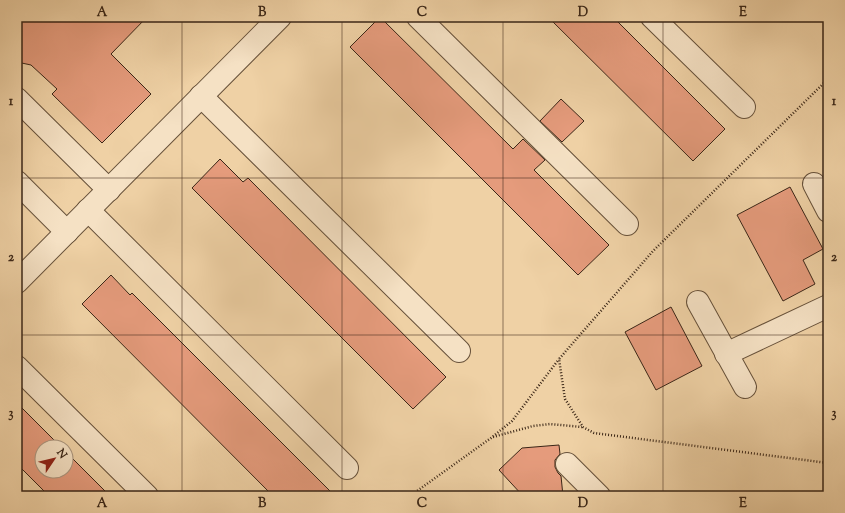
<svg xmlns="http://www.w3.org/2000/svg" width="845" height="513" viewBox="0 0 845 513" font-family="'Sorts Mill Goudy',serif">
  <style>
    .building { fill: #e59b7c; stroke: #3a2617 }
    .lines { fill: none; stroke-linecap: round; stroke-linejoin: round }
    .minor-casing { stroke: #67513a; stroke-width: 24 }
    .path { stroke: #3a2617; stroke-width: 2.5; stroke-dasharray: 1 2; stroke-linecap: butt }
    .minor { stroke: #f5e1c4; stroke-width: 22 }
    .grid { fill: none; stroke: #3a2617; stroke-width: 1; stroke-opacity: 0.55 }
    .neatline { fill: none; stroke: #3a2617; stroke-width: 1.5 }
    .grid-label { font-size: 13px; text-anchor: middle; font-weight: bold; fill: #3a2617 }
  </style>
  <rect width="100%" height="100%" fill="#efd1a5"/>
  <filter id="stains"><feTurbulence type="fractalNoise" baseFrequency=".005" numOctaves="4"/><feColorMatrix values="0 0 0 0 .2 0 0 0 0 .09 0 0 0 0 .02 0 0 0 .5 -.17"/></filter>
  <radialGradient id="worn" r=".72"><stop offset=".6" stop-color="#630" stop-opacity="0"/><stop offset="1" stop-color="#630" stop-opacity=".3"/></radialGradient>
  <g class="building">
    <path d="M17,17h130l-36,37 40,40 -49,49 -50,-49 5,-5 -26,-24 -14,-3z"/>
    <path d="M380,17l133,132 10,-10 22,21 -11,10 75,75 -31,30 -228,-228z"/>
    <path d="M548,17h65l112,112 -32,32z"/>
    <path d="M561,99l23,22 -22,21 -22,-21z"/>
    <path d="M220,159l23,23 5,-4 198,199 -33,32 -221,-221z"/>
    <path d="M790,187l33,62 -20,11 12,24 -32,17 -46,-86z"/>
    <path d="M111,275l19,20 2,-2 203,203h-62l-191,-192z"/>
    <path d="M671,307l31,59 -46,24 -31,-58z"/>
    <path d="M17,403l44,44h-19v24h24v-19l44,44h-61l-32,-32z"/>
    <path d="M559,445l1,9 -5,6v7l3,6 3,3 2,20h-40l-24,-26 23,-22z"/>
  </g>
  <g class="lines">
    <g class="minor-casing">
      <g id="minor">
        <path d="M418,17l209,207"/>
        <path d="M652,17l92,90"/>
        <path d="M201,96l258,255"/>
        <path d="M17,99l92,91"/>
        <path d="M17,182l50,50"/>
        <path d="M814,184l14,27"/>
        <path d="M88,210l259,258"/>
        <path d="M17,282l263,-265"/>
        <path d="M698,302l47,85"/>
        <path d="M726,354l102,-48"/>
        <path d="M17,367l130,129"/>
        <path d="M567,464l32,32"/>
      </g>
    </g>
    <g class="path">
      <path d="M828,79l-175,172 -94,108 6,40 18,28 11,6 234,30"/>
      <path d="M493,437l40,-11 17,-2 32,3"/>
      <path d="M410,496l81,-58 21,-17 47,-62"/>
    </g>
    <use href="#minor" class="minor"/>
  </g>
  <path class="grid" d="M182,17v479M342,17v479M503,17v479M663,17v479M17,178h811M17,335h811"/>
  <rect width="845" height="513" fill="none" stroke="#efd1a5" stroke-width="44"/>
  <g transform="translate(54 459) rotate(55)"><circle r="19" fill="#f5e1c4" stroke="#aa967f"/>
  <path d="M0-3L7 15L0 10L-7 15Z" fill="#8f2418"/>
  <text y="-6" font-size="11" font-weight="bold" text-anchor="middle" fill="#3a2617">N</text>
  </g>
  <rect x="22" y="22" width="801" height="469" class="neatline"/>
  <g class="grid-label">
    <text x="102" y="16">A</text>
    <text x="262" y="16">B</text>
    <text x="422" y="16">C</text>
    <text x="583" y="16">D</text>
    <text x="743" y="16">E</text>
    <text x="11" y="105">1</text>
    <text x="834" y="105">1</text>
    <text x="11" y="261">2</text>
    <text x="834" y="261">2</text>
    <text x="11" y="417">3</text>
    <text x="834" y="417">3</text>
    <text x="102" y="507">A</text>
    <text x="262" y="507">B</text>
    <text x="422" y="507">C</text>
    <text x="583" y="507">D</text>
    <text x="743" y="507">E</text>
  </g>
  <rect width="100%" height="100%" filter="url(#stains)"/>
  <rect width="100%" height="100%" fill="url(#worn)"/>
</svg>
